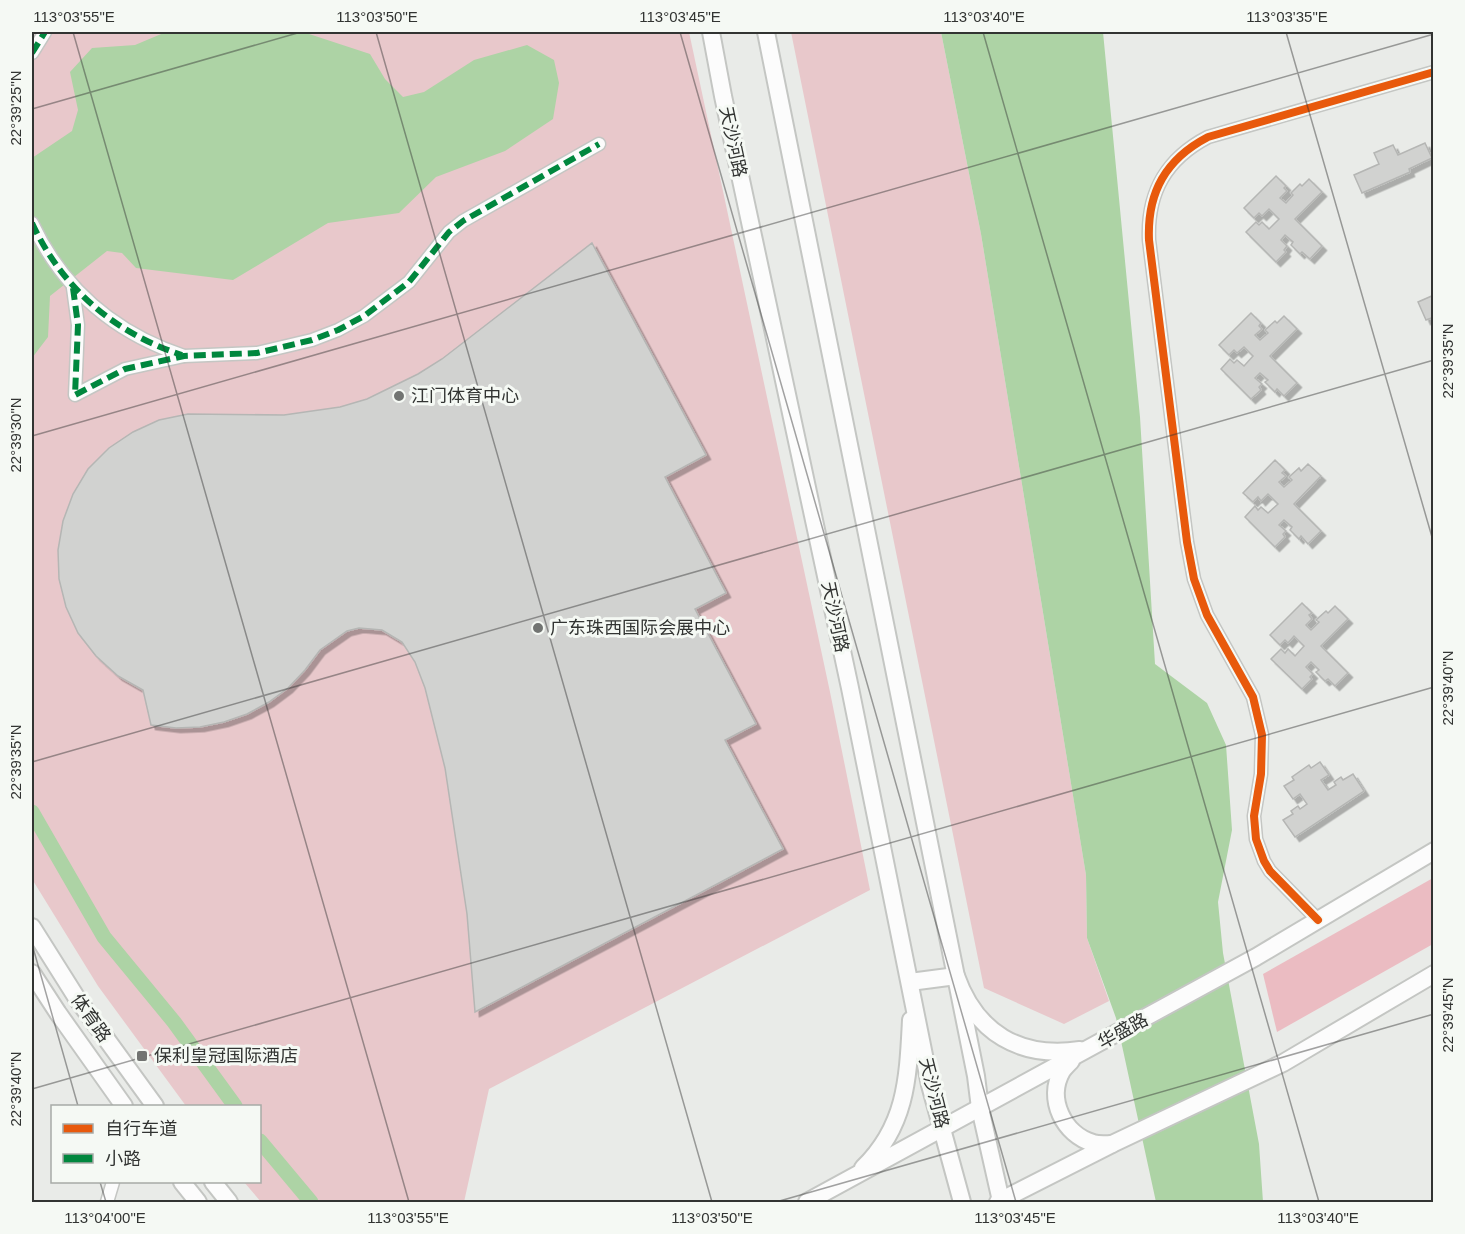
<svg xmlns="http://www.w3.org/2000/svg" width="1465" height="1234" viewBox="0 0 1465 1234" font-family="Helvetica,'Noto Sans SC',sans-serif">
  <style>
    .green { fill: #e8c8cb }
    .forest { fill: #ebbcc2 }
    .water { fill: #add3a5 }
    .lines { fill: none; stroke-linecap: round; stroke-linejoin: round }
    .canal { stroke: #add3a5; stroke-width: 15 }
    .building { fill: #d1d2d0; stroke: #b5b6b4; stroke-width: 1.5; filter: url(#shadow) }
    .street-casing { stroke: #c4c6c3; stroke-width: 15 }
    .secondary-casing { stroke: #c4c6c3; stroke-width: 20 }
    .street { stroke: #fcfcfc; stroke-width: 12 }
    .secondary { stroke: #fcfcfc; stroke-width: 16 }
    .quiet { stroke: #00873e; stroke-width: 6; stroke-dasharray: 12 6; stroke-linecap: butt }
    .cycleway-casing { stroke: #f5f9f4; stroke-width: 11 }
    .cycleway { stroke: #e8590c; stroke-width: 8 }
    .ticks { fill: none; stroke: #323432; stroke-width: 1.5; stroke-opacity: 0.45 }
    .poi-dot { fill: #727472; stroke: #f5f9f4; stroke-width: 2 }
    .labels { text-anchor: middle; stroke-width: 6; stroke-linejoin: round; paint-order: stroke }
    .street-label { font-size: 18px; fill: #323432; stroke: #f5f9f4 }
    .poi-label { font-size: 18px; fill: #323432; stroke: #f5f9f4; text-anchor: start }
    .neatline { fill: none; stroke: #323432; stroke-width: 2 }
    .ticks-label { font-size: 15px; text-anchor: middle; fill: #323432 }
  </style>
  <defs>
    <filter id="shadow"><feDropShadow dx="4.5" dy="4.5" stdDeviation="0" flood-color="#0004"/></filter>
  </defs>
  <rect width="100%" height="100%" fill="#e9ebe8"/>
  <g class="green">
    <path d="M32,32h657l141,660 40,198 -381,199 -25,113h-203l-17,-20h16v-76h-74l-88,-120 -66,-107z"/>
    <path d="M791,32h150l40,202 105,641 1,63 22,63 -45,23 -80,-36z"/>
  </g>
  <path class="forest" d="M1433,878v66l-156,88 -14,-58z"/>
  <g class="water">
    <path d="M166,32h137l67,22 15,25 18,18 21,-5 50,-32 53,-15 27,15 5,23 -6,36 -48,32 -69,26 -37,36 -71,10 -95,57 -97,-12 -14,-15 -15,-2 -57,45 -2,41 -16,21v-200l40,-27 6,-21 -8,-38 22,-24 43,-3z"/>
    <path d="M941,32h162l37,385 15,247 52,39 19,42 6,85 -14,72 5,51 36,191 4,58h-107l-40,-184 -29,-80 -1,-63 -105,-641z"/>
  </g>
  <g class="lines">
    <g class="canal">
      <path d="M32,812l72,125 70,85 61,84"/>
      <path d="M260,1141l51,61"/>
    </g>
  </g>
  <g class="building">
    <path d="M1425,143l7,15 -23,11 1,3 -48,21 -8,-18 25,-11 -5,-11 19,-8 5,10z"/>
    <path d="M1276,176l10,10 -2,2 3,3 -7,7 6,5 7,-8 -2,-2 9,-9 2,2 7,-7 13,13 -27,27 27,27 -12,13 -8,-7 -2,2 -9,-9 2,-3 -8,-7 -4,5 6,6 -3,4 2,2 -10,10 -30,-30 10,-10 3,3 3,-3 7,7 10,-10 -10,-10 -7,7 -3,-3 -5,5 -10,-10z"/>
    <path d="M592,243l114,212 -41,22 61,116 -31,16 61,115 -31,16 58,109 -308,163 -8,-98 -22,-146 -20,-80 -10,-26 -13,-20 -20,-12 -23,-2 -12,3 -27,19 -15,20 -17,18 -19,14 -22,12 -23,8 -24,5 -24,1 -25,-3 -8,-35 -25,-14 -22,-20 -18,-23 -12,-26 -7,-28 -1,-29 5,-29 10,-27 15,-25 21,-21 24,-16 26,-12 29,-6 96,1 56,-8 27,-8 51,-25 24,-15z"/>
    <path d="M1434,295v22l-8,3 -8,-18z"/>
    <path d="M1251,313l10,10 -2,3 3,3 -7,6 5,5 8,-7 -3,-3 10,-9 2,2 7,-7 13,13 -27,27 27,27 -13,13 -7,-7 -2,3 -10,-10 3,-2 -8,-7 -5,5 7,6 -3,3 2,3 -10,9 -30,-30 9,-10 4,4 3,-3 7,6 9,-10 -9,-9 -7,6 -3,-3 -5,5 -10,-10z"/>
    <path d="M1275,460l10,10 -3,3 4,3 -7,6 5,5 8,-7 -3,-3 10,-9 2,3 7,-7 13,12 -27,28 27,27 -13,13 -7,-8 -2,3 -9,-9 2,-3 -8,-7 -5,5 7,6 -3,3 2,3 -10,10 -30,-30 10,-11 3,4 3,-3 7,6 10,-9 -10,-10 -7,7 -3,-4 -5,5 -10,-9z"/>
    <path d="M1302,603l10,10 -3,2 3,4 -6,6 5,5 8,-8 -3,-2 10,-9 2,2 7,-7 13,13 -27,27 27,27 -13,13 -7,-7 -3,2 -9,-9 3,-2 -8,-8 -5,5 7,7 -3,3 2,2 -10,10 -31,-30 10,-10 4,4 3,-4 7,7 9,-10 -10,-10 -6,7 -3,-3 -5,5 -10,-10z"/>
    <path d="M1320,762l9,13 -8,5 7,10 8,-5 -2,-3 7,-5 2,3 10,-6 11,17 -69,46 -12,-17 10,-6 -2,-3 7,-5 2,3 7,-5 -7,-10 -7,5 -9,-13 10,-6 -2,-3 17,-12 2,3z"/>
  </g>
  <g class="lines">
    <g class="street-casing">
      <g id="street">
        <path d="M32,53l13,-21"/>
        <path d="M32,223c31,66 83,110 152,133"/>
        <path d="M73,288l5,37 -3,70 50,-26 59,-13 73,-3 55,-13 26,-10 26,-14 45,-34 40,-50 14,-11 136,-77"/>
        <path d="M1318,920l-48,-49 -6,-10 -8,-22 -2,-23 7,-42 1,-39 -9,-38 -46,-82 -13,-36 -7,-37 -38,-302c-2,-48 17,-81 59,-103l226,-65"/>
        <path d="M107,1202l6,-20"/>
      </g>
    </g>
    <g class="secondary-casing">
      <g id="secondary">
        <path d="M711,32l12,64 127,592 80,397 32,117"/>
        <path d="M766,32l210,1044 4,32 21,93"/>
        <path d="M32,927l46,73 77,106"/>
        <path d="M32,973l26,40 66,93"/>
        <path d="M910,982l46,-6c20,57 64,83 124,74"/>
        <path d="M1071,1061c-3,3 -7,7 -9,10 -16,28 2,64 31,72 6,2 13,1 19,1"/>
        <path d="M863,1168c44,-43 45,-91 48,-148"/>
        <path d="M182,1182l16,20"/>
        <path d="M213,1182l16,20"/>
        <path d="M807,1202l449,-245 178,-106"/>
        <path d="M998,1202l114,-58 171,-81 151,-89"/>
      </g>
    </g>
    <use href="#street" class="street"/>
    <use href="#secondary" class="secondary"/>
    <g class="quiet">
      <path d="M32,53l13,-21"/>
      <path d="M32,223c30,65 82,110 150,132"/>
      <path d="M73,288l5,37 -3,70 50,-26 59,-13 73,-3 55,-13 26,-10 26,-14 45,-34 40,-50 14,-11 136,-77"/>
    </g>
    <g class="cycleway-casing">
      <path id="cycleway" d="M1318,920l-48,-49 -6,-10 -8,-22 -2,-23 7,-42 1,-39 -9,-38 -46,-82 -13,-36 -7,-37 -38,-302c-2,-48 17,-81 59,-103l226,-65"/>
    </g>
    <use href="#cycleway" class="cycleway"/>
  </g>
  <path class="ticks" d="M73,32l336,1170M376,32l336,1170M680,32l336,1170M983,32l336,1170M1286,32l148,512M32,109l269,-77M32,436l1402,-402M32,762l1402,-402M32,944l46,162M32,1089l1402,-402M100,1182l6,20M776,1202l658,-188"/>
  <g class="poi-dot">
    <circle cx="399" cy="396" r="6"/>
    <circle cx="538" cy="628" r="6"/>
    <rect x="136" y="1050" width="12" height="12" rx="3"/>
  </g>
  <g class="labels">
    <g class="street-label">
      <text transform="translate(733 142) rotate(78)" y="6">天沙河路</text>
      <text transform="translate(835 617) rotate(78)" y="6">天沙河路</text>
      <text transform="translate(91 1018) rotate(55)" y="6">体育路</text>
      <text transform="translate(1123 1031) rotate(-29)" y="6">华盛路</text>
      <text transform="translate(934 1093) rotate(76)" y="6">天沙河路</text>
    </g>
    <g class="poi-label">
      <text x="411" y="402">江门体育中心</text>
      <text x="550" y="634">广东珠西国际会展中心</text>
      <text x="154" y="1062">保利皇冠国际酒店</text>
    </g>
  </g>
  <rect width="1465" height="1234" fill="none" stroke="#f5f9f4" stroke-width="66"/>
  <rect x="51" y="1105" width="210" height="78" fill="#f5f9f4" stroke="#a7aaa6" stroke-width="1.5"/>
  <rect x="63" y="1124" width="30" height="9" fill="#e8590c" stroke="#a7aaa6" stroke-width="1.5"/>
  <text x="105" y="1135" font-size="18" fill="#323432">自行车道</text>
  <rect x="63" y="1154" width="30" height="9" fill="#00873e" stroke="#a7aaa6" stroke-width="1.5"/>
  <text x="105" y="1165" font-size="18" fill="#323432">小路</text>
  <rect x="33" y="33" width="1399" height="1168" class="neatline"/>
  <g class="ticks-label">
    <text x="74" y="22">113°03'55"E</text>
    <text x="377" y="22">113°03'50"E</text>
    <text x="680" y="22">113°03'45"E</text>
    <text x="984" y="22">113°03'40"E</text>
    <text x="1287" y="22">113°03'35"E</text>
    <text transform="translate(16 108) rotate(-90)" y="5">22°39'25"N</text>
    <text transform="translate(1448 361) rotate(-90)" y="5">22°39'35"N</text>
    <text transform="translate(16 435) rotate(-90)" y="5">22°39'30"N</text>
    <text transform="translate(1448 688) rotate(-90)" y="5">22°39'40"N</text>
    <text transform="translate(16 762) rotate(-90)" y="5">22°39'35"N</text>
    <text transform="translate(1448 1015) rotate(-90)" y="5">22°39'45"N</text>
    <text transform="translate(16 1089) rotate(-90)" y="5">22°39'40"N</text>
    <text x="105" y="1223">113°04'00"E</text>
    <text x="408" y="1223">113°03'55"E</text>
    <text x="712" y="1223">113°03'50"E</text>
    <text x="1015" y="1223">113°03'45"E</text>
    <text x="1318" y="1223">113°03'40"E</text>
  </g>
</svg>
